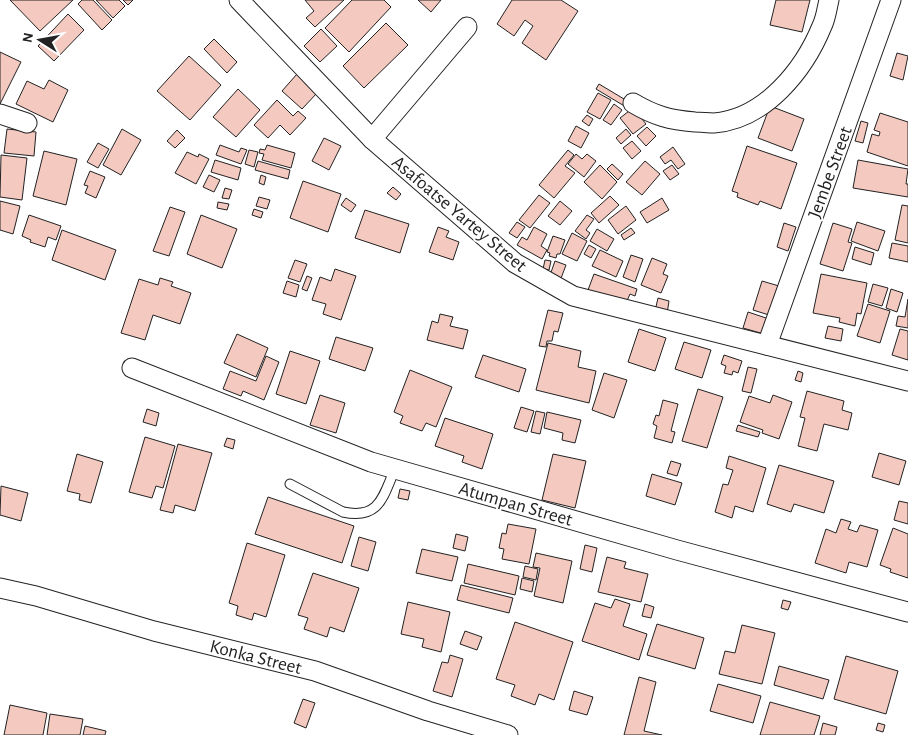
<svg xmlns="http://www.w3.org/2000/svg" width="908" height="735" viewBox="0 0 908 735" font-family="'Alegreya Sans',sans-serif">
  <style>
    .building { fill: #f3c9c0; stroke: #222 }
    .lines { fill: none; stroke-linecap: round; stroke-linejoin: round }
    .service-casing { stroke: #222; stroke-width: 11 }
    .minor-casing { stroke: #222; stroke-width: 21 }
    .service { stroke: #fff; stroke-width: 9 }
    .minor { stroke: #fff; stroke-width: 19 }
    .labels { text-anchor: middle; stroke-width: 4; stroke-linejoin: round; paint-order: stroke }
    .street-label { font-size: 19px; fill: #222; stroke: #fff }
  </style>
  <rect width="100%" height="100%" fill="#fff"/>
  <g class="building">
    <path d="M10,0h63l-33,31z"/>
    <path d="M82,0h11l19,20 -10,10 -24,-26z"/>
    <path d="M96,0h23l6,6 -12,12z"/>
    <path d="M123,0h10l-5,5z"/>
    <path d="M305,0h39l-29,27 -9,-9 8,-7z"/>
    <path d="M352,0h32l7,7 -42,45 -24,-24z"/>
    <path d="M418,0h23l-10,12z"/>
    <path d="M512,0h49l17,11 -32,49 -24,-17 11,-17 -8,-6 -11,16 -17,-12z"/>
    <path d="M776,0h34l-8,32 -32,-7z"/>
    <path d="M68,14l16,16 -30,31 -16,-15z"/>
    <path d="M386,23l22,22 -44,43 -21,-22z"/>
    <path d="M321,29l16,17 -17,16 -16,-16z"/>
    <path d="M214,39l23,23 -10,11 -23,-24z"/>
    <path d="M0,52l21,10 -21,42z"/>
    <path d="M897,53l11,3 -5,24 -13,-4z"/>
    <path d="M189,56l32,29 -31,35 -33,-29z"/>
    <path d="M297,74l20,19 -15,16 -20,-18z"/>
    <path d="M49,80l19,10 -15,32 -37,-18 11,-23 17,8z"/>
    <path d="M599,84l30,18 -3,5 -30,-18z"/>
    <path d="M238,89l22,21 -24,27 -23,-20z"/>
    <path d="M598,93l13,7 -11,19 -13,-7z"/>
    <path d="M277,100l16,16 5,-5 8,7 -16,17 -10,-10 -12,13 -14,-13z"/>
    <path d="M614,104l8,6 -11,15 -8,-5z"/>
    <path d="M770,106l34,13 -12,32 -34,-13z"/>
    <path d="M633,108l13,16 -13,10 -13,-16z"/>
    <path d="M880,113l28,9v44l-41,-14 5,-18 7,2 1,-4 -6,-2z"/>
    <path d="M587,115l6,4 -4,7 -7,-5z"/>
    <path d="M861,121l7,2 -5,20 -8,-2z"/>
    <path d="M576,126l13,7 -8,15 -13,-7z"/>
    <path d="M647,127l9,9 -10,10 -9,-10z"/>
    <path d="M7,129l29,3 -2,24 -30,-3z"/>
    <path d="M122,129l19,11 -20,35 -18,-10z"/>
    <path d="M626,129l5,6 -10,9 -5,-6z"/>
    <path d="M177,130l8,8 -10,10 -8,-7z"/>
    <path d="M324,138l17,8 -12,24 -17,-9z"/>
    <path d="M632,141l9,10 -9,8 -9,-11z"/>
    <path d="M98,143l11,6 -11,19 -11,-6z"/>
    <path d="M220,145l19,7 2,-4 6,2 -6,14 -25,-9z"/>
    <path d="M267,145l28,8 -4,15 -29,-8 2,-6 -5,-1 1,-4 5,1z"/>
    <path d="M747,146l50,17 -16,46 -21,-8 -2,4 -21,-8 1,-4 -6,-2z"/>
    <path d="M673,147l12,17 -7,5 -7,-9 -6,4 -5,-7z"/>
    <path d="M249,150l9,2 -4,15 -9,-3z"/>
    <path d="M568,150l6,5 -9,11 10,7 -21,25 -15,-13z"/>
    <path d="M44,151l33,8 -11,46 -33,-9z"/>
    <path d="M187,152l11,5 1,-3 10,5 -13,25 -21,-11z"/>
    <path d="M576,154l6,5 5,-5 9,7 -12,16 -16,-13z"/>
    <path d="M1,155l26,3 -5,42 -22,-3z"/>
    <path d="M215,160l26,8 -3,12 -27,-8z"/>
    <path d="M858,160l50,9 -2,15h2v13l-55,-9z"/>
    <path d="M258,161l32,9 -2,9 -33,-9z"/>
    <path d="M645,161l15,13 -18,21 -16,-13z"/>
    <path d="M612,164l11,10 -5,6 -11,-11z"/>
    <path d="M600,165l17,17 -15,17 -18,-17z"/>
    <path d="M672,165l7,9 -9,6 -7,-9z"/>
    <path d="M90,171l15,6 -9,21 -11,-5 3,-7 -4,-1z"/>
    <path d="M209,175l11,5 -6,12 -11,-5z"/>
    <path d="M261,175l5,2 -2,8 -5,-2z"/>
    <path d="M303,181l38,13 -13,38 -38,-14z"/>
    <path d="M393,187l8,7 -5,6 -9,-7z"/>
    <path d="M225,188l7,2 -3,9 -7,-1z"/>
    <path d="M539,195l11,8 -20,25 -11,-8z"/>
    <path d="M610,196l9,9 -20,18 -8,-10z"/>
    <path d="M259,197l11,3 -3,9 -11,-3z"/>
    <path d="M346,198l10,7 -5,7 -10,-7z"/>
    <path d="M662,198l7,12 -22,13 -7,-11z"/>
    <path d="M0,201l20,5 -7,28 -13,-4z"/>
    <path d="M560,201l12,10 -12,14 -12,-9z"/>
    <path d="M218,202l11,2 -2,6 -10,-2z"/>
    <path d="M902,205l6,1v37l-13,-3z"/>
    <path d="M626,206l10,14 -18,14 -10,-14z"/>
    <path d="M170,207l15,5 -16,44 -16,-5z"/>
    <path d="M254,209l9,3 -2,6 -9,-3z"/>
    <path d="M365,210l44,14 -9,29 -45,-15z"/>
    <path d="M29,215l32,11 -5,14 -8,-3 -3,10 -15,-5 1,-2 -9,-4z"/>
    <path d="M201,215l36,14 -15,39 -35,-14z"/>
    <path d="M587,215l7,4 -8,11 4,3 -4,6 -11,-8z"/>
    <path d="M517,222l8,5 -8,11 -8,-5z"/>
    <path d="M857,222l28,9 -7,20 -27,-10z"/>
    <path d="M784,223l12,4 -8,24 -11,-4z"/>
    <path d="M833,223l19,6 -4,13 4,1 -9,28 -23,-7z"/>
    <path d="M438,227l11,4 -3,6 13,5 -6,18 -24,-8z"/>
    <path d="M534,227l13,7 -6,12 6,4 -5,9 -25,-14 5,-8 5,3z"/>
    <path d="M631,228l4,5 -11,7 -3,-5z"/>
    <path d="M597,229l17,10 -7,12 -17,-10z"/>
    <path d="M62,230l54,20 -11,30 -53,-20z"/>
    <path d="M572,233l15,8 -10,20 -15,-7z"/>
    <path d="M553,236l12,4 -5,14h-3l-1,4 -7,-2 1,-3 -3,-1z"/>
    <path d="M892,243l16,3v16l-19,-4z"/>
    <path d="M589,245l7,4 -5,9 -7,-4z"/>
    <path d="M855,247l19,6 -3,12 -19,-6z"/>
    <path d="M600,250l23,11 -7,16 -24,-11z"/>
    <path d="M631,255l12,4 -8,23 -12,-5z"/>
    <path d="M652,258l15,6 -4,10 5,2 -7,17 -20,-8z"/>
    <path d="M295,260l12,4 -7,18 -12,-4z"/>
    <path d="M545,260l6,1 -2,9 -6,-1z"/>
    <path d="M555,261l11,4 -6,16 -11,-3z"/>
    <path d="M335,269l21,7 -15,44 -18,-6 3,-10 -14,-4 8,-23 11,4z"/>
    <path d="M594,274l43,15 -2,7 -5,-2 -4,9 -38,-13z"/>
    <path d="M821,274l46,9 -6,31 -4,-1 -2,13 -16,-4 1,-4 -27,-5z"/>
    <path d="M307,276l5,2 -5,13 -5,-2z"/>
    <path d="M160,278l13,4 -2,4 20,7 -11,31 -27,-9 -8,25 -24,-7 18,-54 19,6z"/>
    <path d="M287,281l12,4 -3,12 -13,-4z"/>
    <path d="M762,281l17,5 -10,29 -16,-5z"/>
    <path d="M873,284l15,4 -6,18 -14,-4z"/>
    <path d="M891,289l12,4 -6,19 -11,-4z"/>
    <path d="M658,298l11,3 -2,13 -12,-3z"/>
    <path d="M908,299v29l-12,-2 2,-10 7,1z"/>
    <path d="M868,304l22,7 -10,32 -23,-7z"/>
    <path d="M548,310l15,3 -5,19 -4,-1 -2,10h-5l-1,6 -7,-1z"/>
    <path d="M748,312l21,7 -5,15 -21,-6z"/>
    <path d="M440,314l13,3 -3,9 18,4 -5,19 -36,-9 5,-19 6,2z"/>
    <path d="M828,326l15,3 -2,12 -16,-3z"/>
    <path d="M639,329l27,9 -11,33 -27,-9z"/>
    <path d="M900,329l8,2v29l-16,-5z"/>
    <path d="M237,334l31,14 -12,29 -32,-14z"/>
    <path d="M336,337l37,11 -8,23 -36,-12z"/>
    <path d="M684,342l27,8 -9,28 -27,-9z"/>
    <path d="M548,343l33,8 -3,16 18,4 -7,32 -53,-13z"/>
    <path d="M290,351l30,10 -14,43 -30,-10z"/>
    <path d="M483,355l43,14 -7,23 -44,-15z"/>
    <path d="M724,355l18,6 -4,12 -5,-2 -1,4 -8,-2 2,-7 -5,-2z"/>
    <path d="M266,356l13,6 -15,38 -21,-9 -2,5 -18,-7 7,-18 26,10z"/>
    <path d="M748,367l9,2 -6,24 -9,-2z"/>
    <path d="M410,370l42,17 -16,40 -10,-4 -4,8 -22,-8 3,-7 -9,-4z"/>
    <path d="M798,371l5,2 -2,9 -6,-2z"/>
    <path d="M604,373l23,7 -13,38 -22,-8z"/>
    <path d="M698,389l25,8 -16,51 -25,-7z"/>
    <path d="M807,391l37,10 -2,9 10,3 -4,17 -24,-6 -7,27 -19,-5 7,-28 -5,-1z"/>
    <path d="M320,395l25,8 -9,30 -26,-8z"/>
    <path d="M773,395l19,7 -13,37 -17,-6 1,-3 -23,-8 9,-26 21,7z"/>
    <path d="M663,400l15,4 -7,27 4,1 -3,11 -18,-5 3,-12 -4,-2 3,-9 3,1z"/>
    <path d="M521,407l13,4 -7,21 -13,-4z"/>
    <path d="M147,409l12,4 -3,13 -13,-4z"/>
    <path d="M536,411l9,2 -5,21 -9,-2z"/>
    <path d="M547,412l34,8 -6,23 -13,-3 1,-7 -19,-5z"/>
    <path d="M445,418l48,16 -11,35 -20,-7 2,-6 -29,-10z"/>
    <path d="M738,425l22,7 -2,5 -22,-6z"/>
    <path d="M145,437l30,9 -12,42 -7,-2 -4,12 -23,-6z"/>
    <path d="M227,438l8,2 -2,9 -9,-3z"/>
    <path d="M178,444l34,9 -17,58 -20,-6 -2,8 -13,-3z"/>
    <path d="M879,453l27,8 -7,24 -27,-8z"/>
    <path d="M77,454l26,8 -12,41 -12,-3 1,-6 -13,-3z"/>
    <path d="M553,454l33,7 -11,47 -33,-8z"/>
    <path d="M729,456l37,12 -13,44 -18,-6 -3,12 -17,-6 8,-28 5,1 5,-15 -7,-2z"/>
    <path d="M671,461l10,3 -4,12 -10,-3z"/>
    <path d="M779,465l55,16 -10,32 -30,-9 -3,8 -24,-8z"/>
    <path d="M652,474l30,9 -7,22 -29,-9z"/>
    <path d="M1,486l27,7 -7,28 -21,-6z"/>
    <path d="M400,489l10,2 -2,9 -10,-2z"/>
    <path d="M268,497l86,29 -12,37 -87,-29z"/>
    <path d="M899,501l9,2v21l-14,-4z"/>
    <path d="M841,519l10,3 -3,7 9,3 3,-7 18,5 -11,37 -18,-5 -3,11 -31,-10 11,-34 10,4z"/>
    <path d="M508,524l28,5 -7,35 -27,-5 2,-10 -5,-1 3,-15 4,1z"/>
    <path d="M893,528l15,6v44l-18,-6 1,-3 -11,-4z"/>
    <path d="M456,534l12,3 -3,14 -12,-3z"/>
    <path d="M359,537l17,5 -8,29 -17,-5z"/>
    <path d="M247,543l38,12 -19,62 -12,-4 -2,7 -16,-5 2,-9 -9,-3z"/>
    <path d="M585,545l12,3 -5,24 -12,-3z"/>
    <path d="M422,549l36,8 -6,24 -36,-8z"/>
    <path d="M536,553l36,8 -9,42 -29,-7 6,-28 -7,-1z"/>
    <path d="M607,557l19,5 -2,6 24,6 -7,28 -43,-10z"/>
    <path d="M468,564l51,12 -4,19 -51,-12z"/>
    <path d="M525,566l13,3 -2,11 -13,-3z"/>
    <path d="M313,573l46,15 -15,44 -14,-5 -3,10 -23,-8 4,-11 -10,-3z"/>
    <path d="M522,578l12,3 -2,11 -12,-3z"/>
    <path d="M461,585l52,13 -4,15 -52,-13z"/>
    <path d="M615,599l15,5 -7,22 24,8 -8,26 -57,-19 13,-38 16,5z"/>
    <path d="M783,600l8,2 -3,8 -7,-2z"/>
    <path d="M408,602l42,10 -9,40 -19,-5 2,-8 -23,-5z"/>
    <path d="M645,604l9,3 -3,11 -9,-2z"/>
    <path d="M515,622l58,20 -19,58 -15,-6 -4,11 -24,-9 4,-11 -19,-6z"/>
    <path d="M657,624l47,14 -9,31 -48,-14z"/>
    <path d="M742,625l33,8 -13,51 -43,-10 6,-23 10,2z"/>
    <path d="M465,631l17,6 -5,13 -17,-6z"/>
    <path d="M450,655l13,4 -11,38 -19,-6 9,-29 6,1z"/>
    <path d="M846,656l52,15 -12,43 -52,-15z"/>
    <path d="M779,666l50,14 -6,19 -49,-14z"/>
    <path d="M639,677l17,5 -12,49 18,4h-38z"/>
    <path d="M718,684l43,12 -8,27 -43,-12z"/>
    <path d="M574,691l19,6 -6,18 -18,-5z"/>
    <path d="M303,699l12,4 -9,25 -12,-5z"/>
    <path d="M770,702l50,14 -6,19h-54z"/>
    <path d="M10,705l37,8 -4,22h-39z"/>
    <path d="M50,714l33,5 -3,16h-33z"/>
    <path d="M823,723l14,4 -2,8h-15z"/>
    <path d="M878,723l7,2 -2,7 -7,-2z"/>
    <path d="M85,726l21,5 -1,4h-22z"/>
  </g>
  <g class="lines">
    <g class="service-casing">
      <path id="service" d="M290,484l53,28c37,8 40,-16 52,-43"/>
    </g>
    <g class="minor-casing">
      <g id="minor">
        <path d="M239,0l133,139 143,124 58,33 335,85"/>
        <path d="M633,103c22,13 37,17 62,19 6,0 13,1 19,1 51,-4 90,-53 108,-97 4,-8 5,-18 7,-26"/>
        <path d="M0,114l27,9"/>
        <path d="M372,139l95,-112"/>
        <path d="M767,345l124,-345"/>
        <path d="M132,368l239,94 306,88 231,62"/>
        <path d="M0,588l36,8 118,35 161,40 113,40 80,24"/>
      </g>
    </g>
    <use href="#service" class="service"/>
    <use href="#minor" class="minor"/>
  </g>
  <g class="labels">
    <g class="street-label">
      <text transform="translate(829 172) rotate(-70)" y="7">Jembe Street</text>
      <text transform="translate(460 213) rotate(40)" y="7">Asafoatse Yartey Street</text>
      <text transform="translate(516 503) rotate(16)" y="7">Atumpan Street</text>
      <text transform="translate(256 656) rotate(14)" y="7">Konka Street</text>
    </g>
  </g>
  <g transform="translate(40 40) rotate(281)" stroke="#ffffff" stroke-width="4" paint-order="stroke">
  <path d="M0-4L9 19L0 12L-9 19Z" fill="#222222"/>
  <text y="-8" font-size="14" font-weight="bold" text-anchor="middle" fill="#222222">N</text>
  </g>
</svg>
